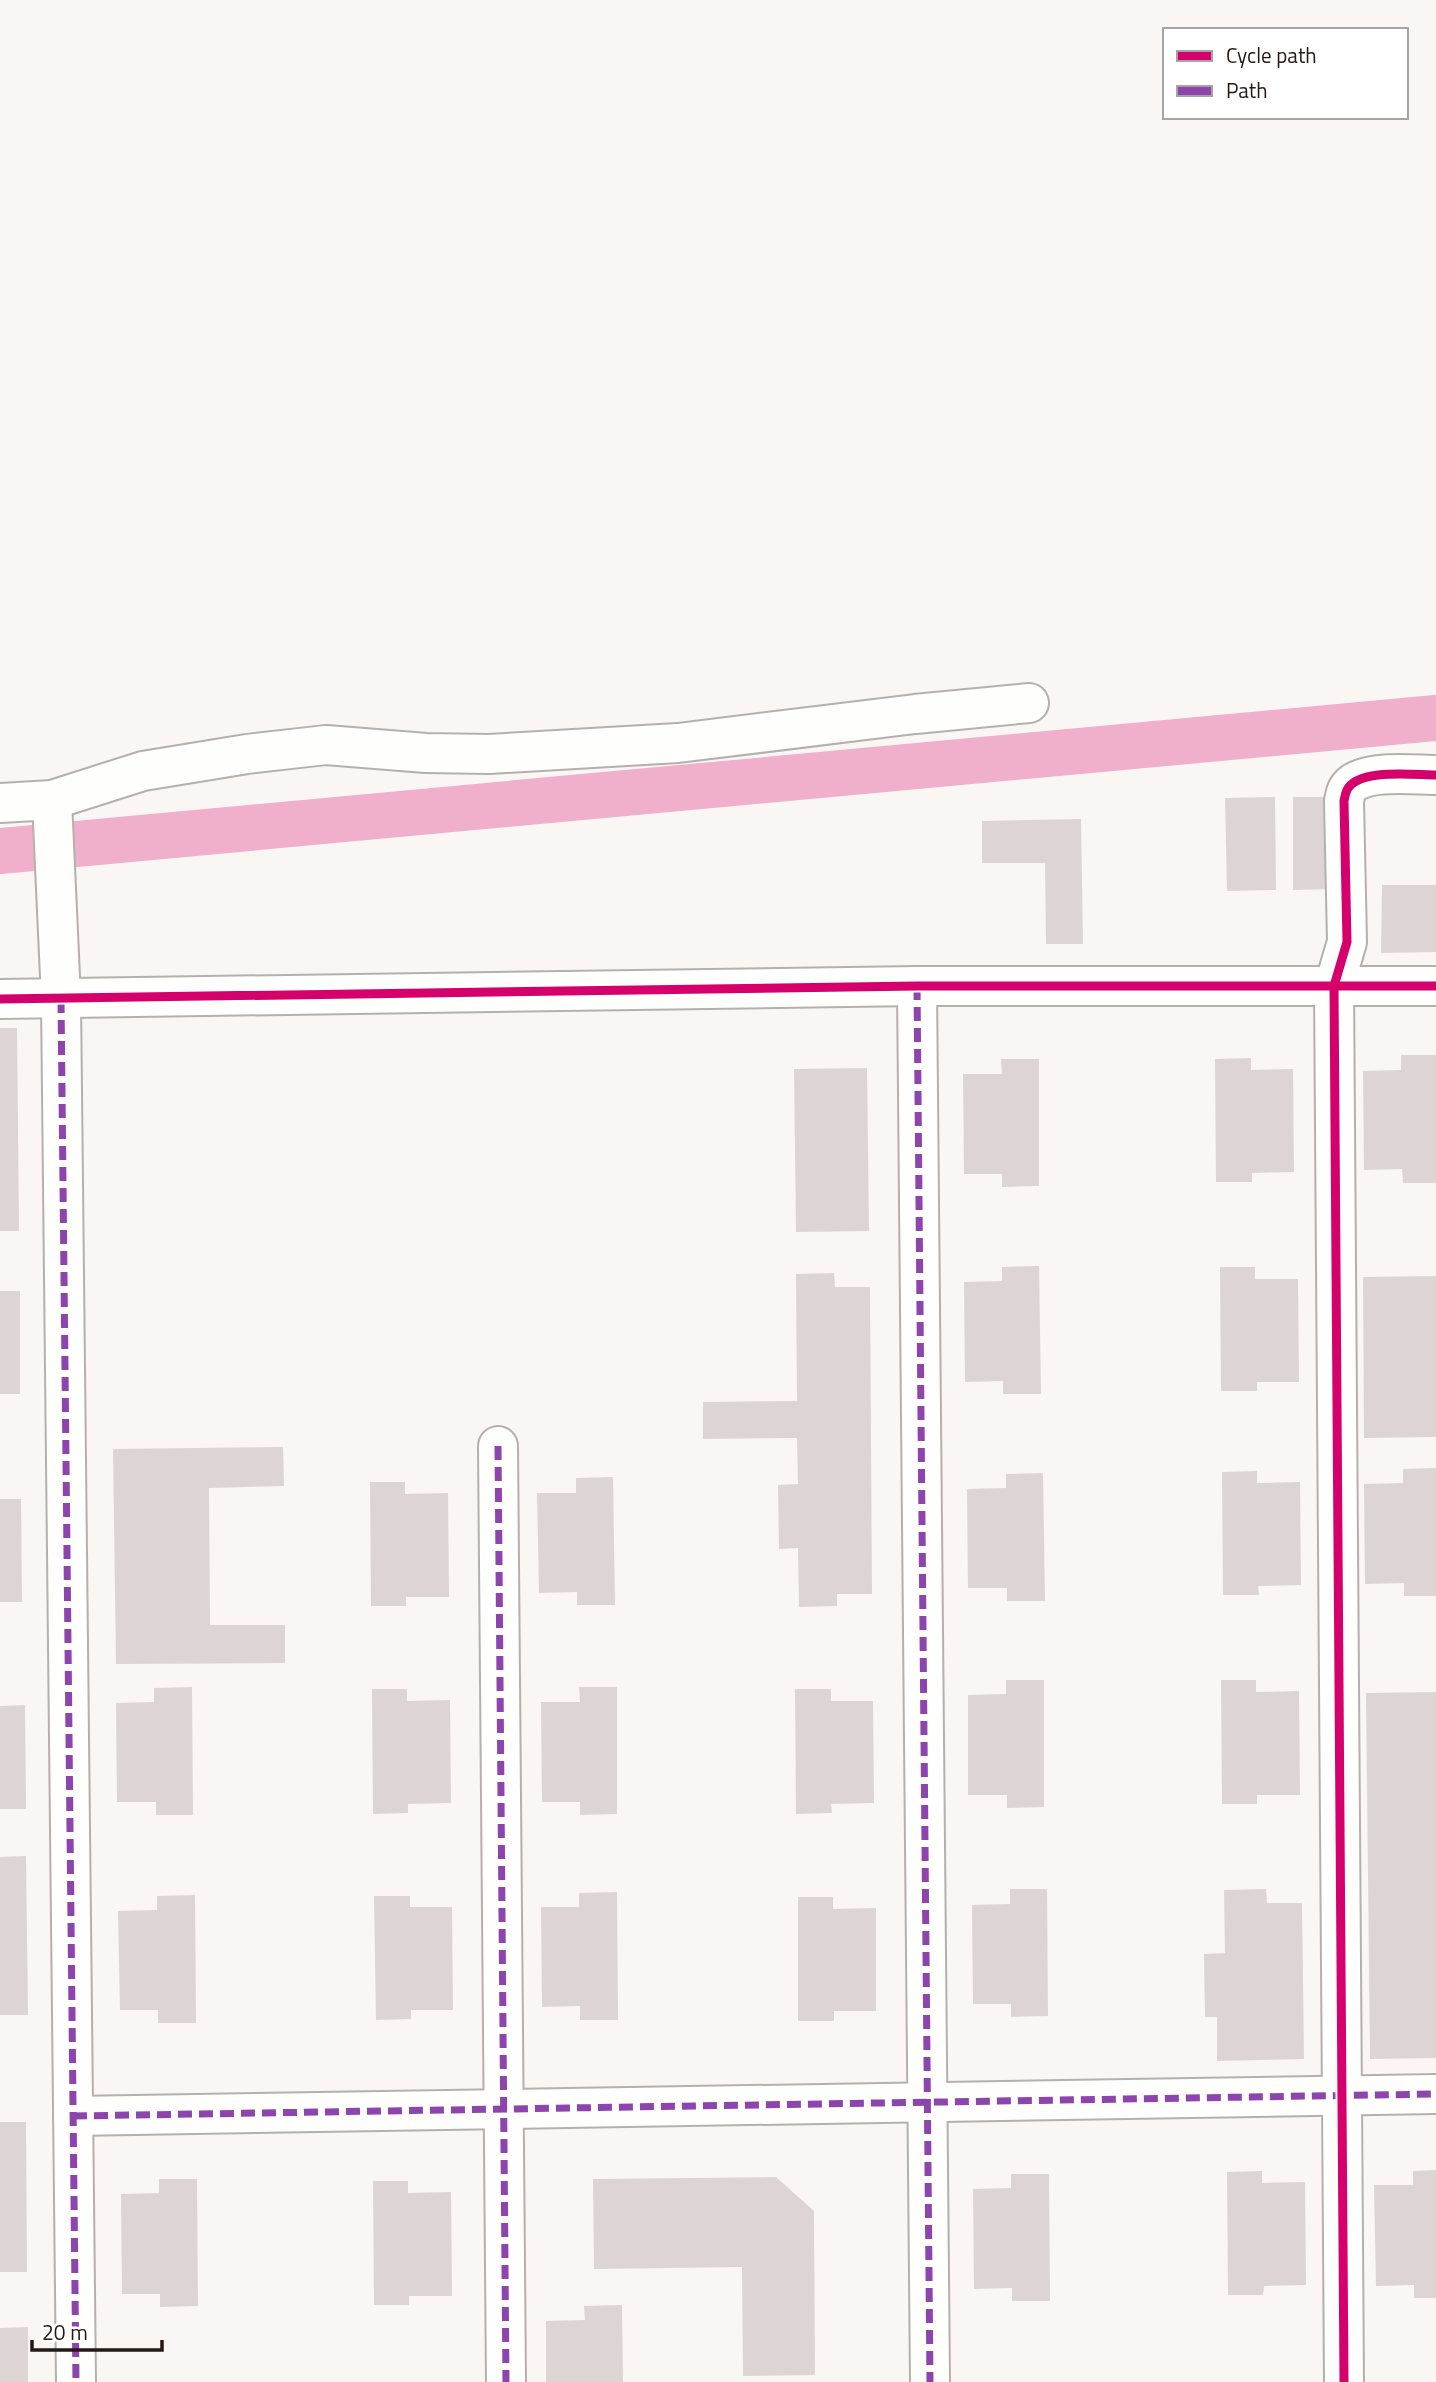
<svg xmlns="http://www.w3.org/2000/svg" width="1436" height="2382" viewBox="0 0 1436 2382" font-family="'Titillium Web',sans-serif">
  <style>
    .lines { fill: none; stroke-linecap: round; stroke-linejoin: round }
    .canal { stroke: #f0afcb; stroke-width: 46 }
    .building { fill: #dcd5d4 }
    .minor-casing { stroke: #b6b0ad; stroke-width: 42 }
    .minor { stroke: #fefefd; stroke-width: 38 }
    .quiet { stroke: #8e44ad; stroke-width: 7; stroke-dasharray: 14 7; stroke-linecap: butt }
    .cycleway-casing { stroke: #fff; stroke-width: 13 }
    .cycleway { stroke: #d6006c; stroke-width: 9 }
  </style>
  <rect width="100%" height="100%" fill="#f9f6f4"/>
  <g class="lines">
    <path class="canal" d="M0,851l1436,-133"/>
  </g>
  <g class="building">
    <path d="M1275,797l1,93 -49,1 -2,-93z"/>
    <path d="M1293,797h39l1,92 -40,1z"/>
    <path d="M1081,819l2,125h-37l-1,-81h-63v-42z"/>
    <path d="M1382,885h54v67l-55,1z"/>
    <path d="M0,1028h17l2,203h-19z"/>
    <path d="M1401,1055h35v128h-33l-1,-14 -38,1 -1,-99 38,-1z"/>
    <path d="M1251,1058v12l42,-1 1,103 -42,1v9h-36l-1,-123z"/>
    <path d="M1001,1059h38v127l-37,1v-13h-38l-1,-100h39z"/>
    <path d="M867,1068l2,163 -73,1 -2,-163z"/>
    <path d="M1039,1266l2,128h-38v-13l-38,1 -1,-100 38,-1v-14z"/>
    <path d="M1220,1267h35v12h43l1,103h-42v9h-36z"/>
    <path d="M834,1273l1,14h35l2,307h-35v12l-38,1 -1,-59 -19,1 -1,-64 20,-1 -1,-46 -94,1v-37l94,-1 -1,-127z"/>
    <path d="M1436,1276v161l-72,1 -1,-161z"/>
    <rect x="0" y="1291" width="20" height="103"/>
    <path d="M283,1447l1,39 -75,2 1,137h75v38l-169,1 -3,-215z"/>
    <path d="M1436,1468v128h-32v-13l-39,1 -1,-100 39,-1v-14z"/>
    <path d="M1257,1471v12l43,-1 1,103 -43,1 1,9h-36l-1,-123z"/>
    <path d="M1043,1473l2,128h-38v-13h-39l-1,-99 39,-1v-14z"/>
    <path d="M613,1477l2,128h-38v-13l-38,1 -2,-100h39v-15z"/>
    <path d="M370,1482h35v12l43,-1 1,104h-43v9h-35z"/>
    <path d="M0,1499h21l1,103h-22z"/>
    <path d="M1006,1680h38v127l-37,1v-13h-39v-100l38,-1z"/>
    <path d="M1221,1680h35v12l43,-1 1,104h-43v9h-35z"/>
    <path d="M192,1687l1,128h-37v-13h-39l-1,-99 38,-1v-14z"/>
    <path d="M579,1687h38v127l-37,1v-13h-38l-1,-100h39z"/>
    <path d="M372,1689h35v12l43,-1 1,103 -43,1v9l-35,1z"/>
    <path d="M795,1689h36v12h42l1,102 -43,1 1,9 -36,1z"/>
    <path d="M1436,1692v366l-66,1 -4,-366z"/>
    <path d="M25,1705l1,104h-26v-103z"/>
    <path d="M26,1856l2,159h-28v-158z"/>
    <path d="M1010,1889h37l1,127 -37,1v-13h-38l-1,-99 38,-1z"/>
    <path d="M1266,1889l1,14h35l2,156 -87,2v-44h-12l-1,-63 21,-1 -1,-63z"/>
    <path d="M617,1892l1,128h-38v-14l-38,1 -1,-100h38v-14z"/>
    <path d="M195,1895l1,128h-38v-13h-38l-2,-99 39,-1v-14z"/>
    <path d="M374,1896h36v11h42l1,103h-42v9l-35,1z"/>
    <path d="M798,1897h35v12l43,-1v103h-42v10h-36z"/>
    <path d="M0,2122h26l1,150h-27z"/>
    <path d="M1436,2170v128h-22v-13l-38,1 -2,-101h39v-14z"/>
    <path d="M1262,2171v12l43,-1 1,103 -42,1 -1,9h-35l-1,-123z"/>
    <path d="M1011,2174h38l1,127h-38v-13l-38,1 -1,-100 38,-1z"/>
    <path d="M776,2177l38,34 1,164 -72,1 -1,-109 -148,2 -1,-90z"/>
    <path d="M159,2179h38l1,127 -38,1v-13h-38l-1,-100 38,-1z"/>
    <path d="M373,2181h35v12l43,-1 1,104h-43v9h-35z"/>
    <path d="M622,2305l1,77h-77v-61l39,-1 -1,-14z"/>
    <path d="M28,2327v55h-28v-54z"/>
  </g>
  <g class="lines">
    <g class="minor-casing">
      <g id="minor">
        <path d="M52,800l91,-29 104,-17 79,-9 100,8 63,1 189,-11 237,-29 114,-11"/>
        <path d="M0,803l52,-3 9,199 15,1383"/>
        <path d="M917,986l13,1396"/>
        <path d="M0,999l917,-13h519"/>
        <path d="M498,1446l8,936"/>
        <path d="M73,2116l1363,-22"/>
        <path d="M1344,2382l-10,-1396 13,-44 -3,-141c1,-4 1,-7 3,-11 11,-22 67,-15 89,-15"/>
      </g>
    </g>
    <use href="#minor" class="minor"/>
    <g class="quiet">
      <path d="M917,986l13,1396"/>
      <path d="M61,999l15,1383"/>
      <path d="M498,1446l8,936"/>
      <path d="M73,2116l1363,-22"/>
    </g>
    <g class="cycleway-casing">
      <g id="cycleway">
        <path d="M0,999l917,-13h519"/>
        <path d="M1344,2382l-10,-1396 13,-44 -3,-141c1,-4 1,-7 3,-11 11,-22 67,-15 89,-15"/>
      </g>
    </g>
    <use href="#cycleway" class="cycleway"/>
  </g>
  <rect x="1163" y="28" width="245" height="91" fill="#ffffff" stroke="#a7a3a1" stroke-width="2"/>
  <rect x="1177" y="51" width="35" height="10" fill="#d6006c" stroke="#a7a3a1" stroke-width="2"/>
  <text x="1226" y="63" font-size="21" fill="#241a15">Cycle path</text>
  <rect x="1177" y="86" width="35" height="10" fill="#8e44ad" stroke="#a7a3a1" stroke-width="2"/>
  <text x="1226" y="98" font-size="21" fill="#241a15">Path</text>
  <path d="M32 2340v10h130v-10" fill="none" stroke="#241a15" stroke-width="3.5"/>
  <text x="42" y="2340" font-size="21" fill="#241a15" stroke="#ffffff" stroke-width="5" paint-order="stroke">20 m</text>
</svg>
